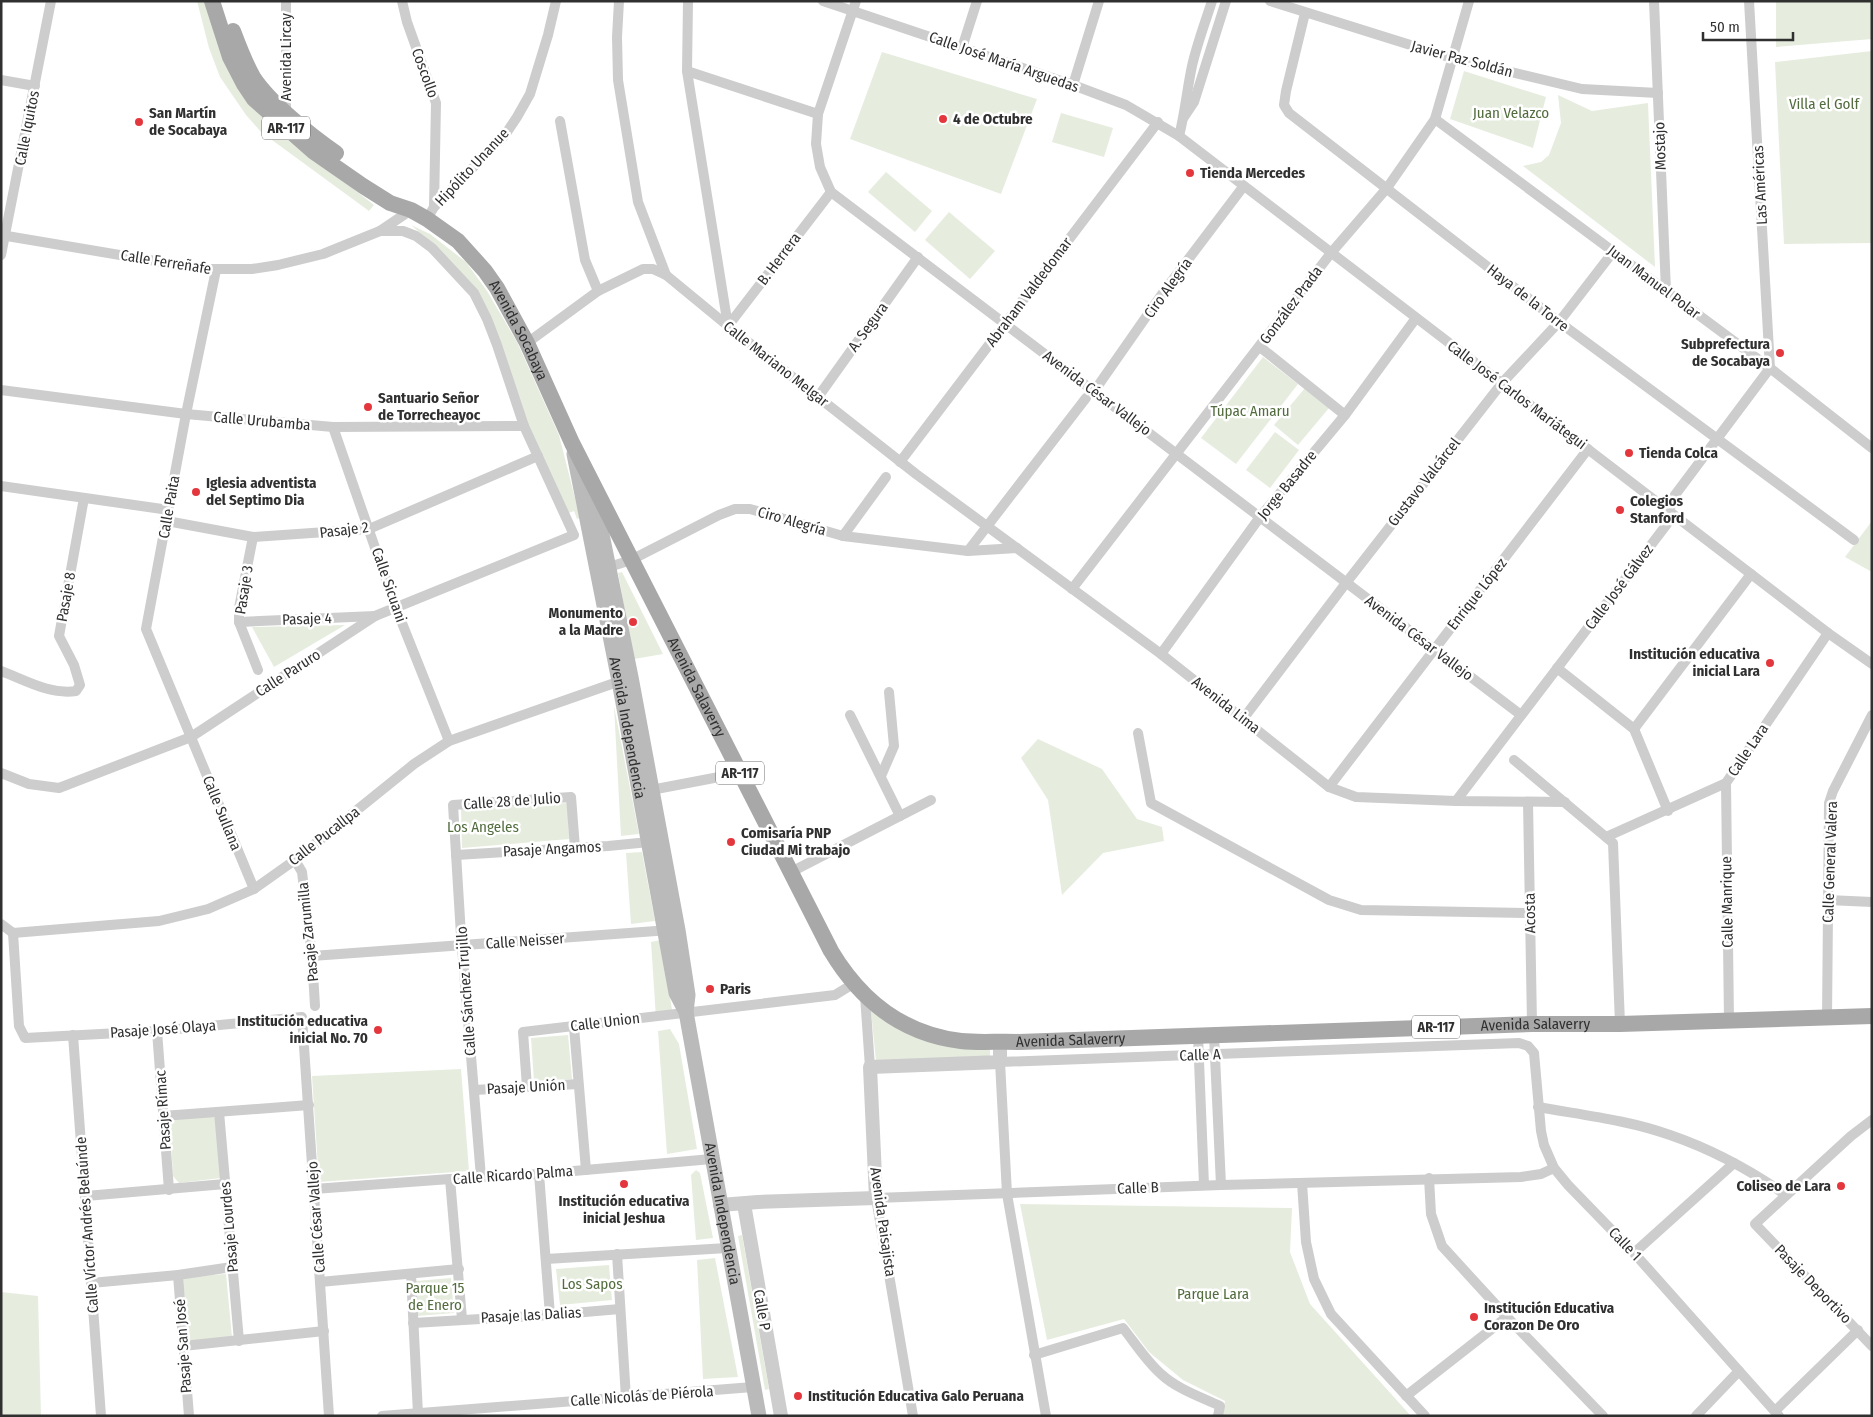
<svg xmlns="http://www.w3.org/2000/svg" width="1873" height="1417" viewBox="0 0 1873 1417" font-family="'Fira Sans Condensed',sans-serif">
  <style>
    .green { fill: #e6eddf }
    .lines { fill: none; stroke-linecap: round; stroke-linejoin: round }
    .minor { stroke: #cdcdcd; stroke-width: 10 }
    .tertiary { stroke: #cdcdcd; stroke-width: 14 }
    .secondary { stroke: #bababa; stroke-width: 15 }
    .primary { stroke: #a8a8a8; stroke-width: 16 }
    .poi-dot { fill: #e3373d; stroke: #fff; stroke-width: 2 }
    .labels { text-anchor: middle; stroke-width: 5; stroke-linejoin: round; paint-order: stroke }
    .shield { fill: #fff; stroke: #6e6e6e; stroke-width: 1 }
    .shield-label { font-size: 14px; font-weight: bold; fill: #303030 }
    .street-label { font-size: 15px; fill: #303030; stroke: #fff }
    .park-label { font-size: 15px; fill: #526c3e; stroke: #fff }
    .poi-label { font-size: 15px; font-weight: bold; fill: #303030; stroke: #fff; text-anchor: start }
  </style>
  <rect width="100%" height="100%" fill="#fff"/>
  <g class="green">
    <path d="M197,1h10l78,134 89,70 -5,6 -108,-79 -15,-17 -26,-38 -11,-29z"/>
    <path d="M1776,1h96v38l-96,8z"/>
    <path d="M1872,51v192l-88,1 -9,-182z"/>
    <path d="M882,52l155,47 -36,95 -151,-55z"/>
    <path d="M1464,71l82,26 -13,51 -83,-29z"/>
    <path d="M1558,95l34,16 56,-8 7,164 -132,-101 18,-4 8,-7 12,-32z"/>
    <path d="M1061,113l52,15 -9,29 -52,-15z"/>
    <path d="M886,172l46,39 -17,21 -47,-40z"/>
    <path d="M949,212l46,39 -25,28 -45,-39z"/>
    <path d="M411,225l19,9 36,28 21,29 30,51 42,93 21,83 -3,1 -3,-8 -8,3 -40,-91 -37,-103 -56,-76z"/>
    <path d="M1263,357l35,27 -62,80 -35,-26z"/>
    <path d="M1305,388l24,20 -31,37 -24,-20z"/>
    <path d="M1275,432l24,18 -29,38 -24,-18z"/>
    <path d="M1872,521v51l-27,-15z"/>
    <path d="M622,572l41,82 -29,5 -16,-86z"/>
    <path d="M345,625l-71,42 -22,-40z"/>
    <path d="M614,706l25,128 -18,2z"/>
    <path d="M1038,739l64,30 35,50 25,8 2,14 -61,12 -41,42 -14,-95 -27,-42z"/>
    <path d="M568,803l1,36 -107,9 -1,-39z"/>
    <path d="M642,852l13,69 -24,3 -5,-71z"/>
    <path d="M661,940l12,76 -17,2 -5,-76z"/>
    <path d="M871,1011l30,18 89,18v9l-114,5z"/>
    <path d="M670,1029l9,15 18,105 -30,5 -9,-123z"/>
    <path d="M568,1035l4,44 -38,2 -3,-43z"/>
    <path d="M461,1069l8,102 -150,11 -7,-106z"/>
    <path d="M211,1115l6,5 4,58 -42,5 -6,-7 -3,-52 6,-5z"/>
    <path d="M696,1170l4,3 13,65 -17,2 -5,-65z"/>
    <path d="M1020,1204l272,4 -2,44 20,52 101,112h-188l2,-15 -42,-21 -34,-28 -25,-33 -77,21z"/>
    <path d="M742,1235l27,154 -4,1 -27,-154z"/>
    <path d="M715,1258l23,119 -35,2 -6,-119z"/>
    <path d="M609,1265l3,35 -52,5 -4,-36z"/>
    <path d="M226,1274l6,63 -44,4 -5,-64z"/>
    <path d="M451,1278l3,35 -37,3 -1,-35z"/>
    <path d="M1,1292l37,4 3,120h-40z"/>
  </g>
  <g class="lines">
    <g class="minor">
      <path d="M286,1v111"/>
      <path d="M402,1l5,21 29,81 -2,104"/>
      <path d="M619,1l-2,36 1,43 20,122 28,73"/>
      <path d="M688,1l-1,70 41,255"/>
      <path d="M823,1l250,84 53,20 53,31 649,497 44,31"/>
      <path d="M856,1l-38,113 -2,30 4,23 11,25 690,523"/>
      <path d="M1270,1l182,57 130,31 76,4"/>
      <path d="M1654,1l12,290"/>
      <path d="M1749,1l21,367"/>
      <path d="M1305,13l-19,78 -2,14 5,8 270,209 295,218"/>
      <path d="M962,48l15,-47"/>
      <path d="M687,71l131,43"/>
      <path d="M1,80l34,6"/>
      <path d="M1073,85l26,-84"/>
      <path d="M1184,117l10,-15 32,-101"/>
      <path d="M1435,119l335,249 102,80"/>
      <path d="M560,121l25,139 13,31"/>
      <path d="M1179,136c6,-23 8,-47 13,-70 5,-22 13,-43 20,-65"/>
      <path d="M427,219l7,-12 71,-72 12,-18 13,-23 18,-59 8,-34"/>
      <path d="M1,235l202,34h49l26,-4 45,-11 57,-23 31,-21"/>
      <path d="M1,255l50,-254"/>
      <path d="M216,270l-30,144 -40,215 108,260"/>
      <path d="M728,326l103,-134"/>
      <path d="M527,343l71,-52 45,-22h10l13,6 62,51 188,148 245,180 168,133 27,10 100,4 109,1"/>
      <path d="M1260,347l85,68"/>
      <path d="M1,390l185,24 147,13 191,-1"/>
      <path d="M1095,390l67,-96 81,-107"/>
      <path d="M818,397l100,-140"/>
      <path d="M333,427l63,181 53,133"/>
      <path d="M900,462l258,-340"/>
      <path d="M1,486l168,24"/>
      <path d="M167,521l86,16 116,-8 169,-73"/>
      <path d="M843,536l43,-59"/>
      <path d="M253,537l-14,71v14l19,48"/>
      <path d="M968,551l118,-153"/>
      <path d="M603,569l28,-9 88,-45 16,-6h15l93,27 125,15 49,-3"/>
      <path d="M1072,589l259,-336 56,-65 48,-69 34,-118"/>
      <path d="M239,622l136,-6"/>
      <path d="M1161,654l99,-137 85,-102 71,-97"/>
      <path d="M1557,668l77,61 34,82"/>
      <path d="M1,671c24,9 49,24 75,20l4,-6 -6,-20 -15,-29 25,-138"/>
      <path d="M850,715l50,101"/>
      <path d="M1243,719l103,-136 156,-200 57,-61 54,-70"/>
      <path d="M1634,729l117,-155"/>
      <path d="M1138,733l13,70 178,97 32,10 169,3"/>
      <path d="M1514,760l99,83 7,181"/>
      <path d="M1,773l28,11 30,4 132,-51 184,-121 199,-81 -50,-109 -27,-81 -10,-26 -13,-26 -42,-45 -16,-12 -13,-5h-23"/>
      <path d="M881,776l13,-30 -5,-54"/>
      <path d="M1726,783l3,238"/>
      <path d="M1329,787l259,-338"/>
      <path d="M651,790l89,-17"/>
      <path d="M1456,801l211,-277 5,-25 98,-131"/>
      <path d="M1528,802l4,222"/>
      <path d="M1606,837l120,-54 102,-150"/>
      <path d="M456,855l152,-9 41,-4"/>
      <path d="M295,860l7,12 10,84 3,50"/>
      <path d="M791,872l140,-72"/>
      <path d="M1828,900l44,2"/>
      <path d="M1,924l12,9 146,-12 49,-12 46,-20 41,-29 119,-96 35,-23 174,-61"/>
      <path d="M13,933l6,93 6,12 132,-7 145,-14 27,399"/>
      <path d="M312,956l358,-26"/>
      <path d="M865,996l5,71"/>
      <path d="M1827,1018l2,-215 4,-12 39,-76"/>
      <path d="M574,1027l12,143"/>
      <path d="M157,1031l12,159"/>
      <path d="M73,1035l28,381"/>
      <path d="M1214,1035l7,150"/>
      <path d="M1198,1036l6,149"/>
      <path d="M527,1087l-4,-55 312,-37 18,-11"/>
      <path d="M474,1090l104,-6"/>
      <path d="M1538,1107c44,8 90,13 132,28 41,14 80,35 116,60"/>
      <path d="M219,1112l20,229"/>
      <path d="M163,1116l146,-11"/>
      <path d="M1872,1120l-21,16 -96,88 117,122"/>
      <path d="M539,1174l11,141"/>
      <path d="M481,1177l-20,-242 -8,-130 118,-8 4,51"/>
      <path d="M1429,1178l2,36 11,32 65,71 96,99"/>
      <path d="M450,1179l12,140"/>
      <path d="M1302,1183l4,59 8,37 17,35 94,102"/>
      <path d="M314,1189l136,-10 89,-5 173,-15"/>
      <path d="M86,1196l139,-12"/>
      <path d="M1634,1253l100,-90"/>
      <path d="M617,1254l9,144"/>
      <path d="M546,1259l181,-11"/>
      <path d="M411,1274l7,140"/>
      <path d="M178,1275l11,141"/>
      <path d="M320,1282l139,-13"/>
      <path d="M91,1283l87,-8 54,-8"/>
      <path d="M413,1323l137,-8 70,-6"/>
      <path d="M183,1346l141,-15"/>
      <path d="M1034,1355l89,-27c12,15 23,33 38,46 16,15 40,23 59,32l-2,10"/>
      <path d="M1406,1396l101,-79"/>
      <path d="M1775,1411l83,-81"/>
      <path d="M382,1416l371,-29"/>
      <path d="M913,1416l-37,-218 345,-13 300,-8 20,-3 13,-6"/>
      <path d="M1046,1416l-39,-222 -7,-132 519,-19 9,3 6,7 7,78 3,14 10,23 14,17 66,68 145,163"/>
      <path d="M1696,1416l43,-45"/>
    </g>
    <g class="tertiary">
      <path d="M744,1204l37,212"/>
      <path d="M720,1205l38,-3 118,-4 -6,-131 130,-5v-21"/>
    </g>
    <g class="secondary">
      <path id="s1" d="M574,454l45,227 57,312 10,19"/>
      <path id="s2" d="M593,490l38,187 47,253 10,65 -2,17 73,404"/>
    </g>
    <g class="primary">
      <path id="s3" d="M212,1l18,56 14,27 10,15 60,53 49,34 27,17 21,7 16,9 31,22 27,30 12,17 30,55 45,100 259,508c30,50 71,83 130,90 19,2 39,0 58,1l513,-18h88l252,-8"/>
      <path d="M233,31c6,16 12,32 20,46 16,25 58,59 83,76"/>
    </g>
  </g>
  <g class="poi-dot">
    <circle cx="943" cy="119" r="5"/>
    <circle cx="139" cy="122" r="5"/>
    <circle cx="1190" cy="173" r="5"/>
    <circle cx="1780" cy="353" r="5"/>
    <circle cx="368" cy="407" r="5"/>
    <circle cx="1629" cy="453" r="5"/>
    <circle cx="196" cy="492" r="5"/>
    <circle cx="1620" cy="510" r="5"/>
    <circle cx="633" cy="622" r="5"/>
    <circle cx="1770" cy="663" r="5"/>
    <circle cx="731" cy="842" r="5"/>
    <circle cx="710" cy="989" r="5"/>
    <circle cx="378" cy="1030" r="5"/>
    <circle cx="624" cy="1184" r="5"/>
    <circle cx="1841" cy="1186" r="5"/>
    <circle cx="1474" cy="1317" r="5"/>
    <circle cx="798" cy="1396" r="5"/>
  </g>
  <g class="labels">
    <g class="shield">
      <rect x="262" y="116.5" width="48" height="23" rx="4"/>
      <rect x="716" y="761.5" width="48" height="23" rx="4"/>
      <rect x="1412" y="1015.5" width="48" height="23" rx="4"/>
    </g>
    <g class="shield-label">
      <text x="286" y="133">AR-117</text>
      <text x="740" y="778">AR-117</text>
      <text x="1436" y="1032">AR-117</text>
    </g>
    <g class="street-label">
      <text transform="translate(286 57) rotate(-90)" y="5">Avenida Lircay</text>
      <text transform="translate(1462 59) rotate(15)" y="5">Javier Paz Soldán</text>
      <text transform="translate(1004 62) rotate(19)" y="5">Calle José María Arguedas</text>
      <text transform="translate(425 73) rotate(70)" y="5">Coscollo</text>
      <text transform="translate(27 128) rotate(-79)" y="5">Calle Iquitos</text>
      <text transform="translate(1660 146) rotate(-92)" y="5">Mostajo</text>
      <text transform="translate(472 167) rotate(-47)" y="5">Hipólito Unanue</text>
      <text transform="translate(1760 185) rotate(-93)" y="5">Las Américas</text>
      <text transform="translate(779 259) rotate(-53)" y="5">B. Herrera</text>
      <text transform="translate(166 262) rotate(9)" y="5">Calle Ferreñafe</text>
      <text transform="translate(1654 282) rotate(37)" y="5">Juan Manuel Polar</text>
      <text transform="translate(1168 288) rotate(-54)" y="5">Ciro Alegría</text>
      <text transform="translate(1029 292) rotate(-53)" y="5">Abraham Valdedomar</text>
      <text transform="translate(1528 298) rotate(38)" y="5">Haya de la Torre</text>
      <text transform="translate(1291 305) rotate(-53)" y="5">González Prada</text>
      <text transform="translate(868 327) rotate(-54)" y="5">A. Segura</text>
      <text dy="5" stroke="none"><textPath href="#s3" startOffset="466">Avenida Socabaya</textPath></text>
      <text transform="translate(776 364) rotate(38)" y="5">Calle Mariano Melgar</text>
      <text transform="translate(1097 393) rotate(37)" y="5">Avenida César Vallejo</text>
      <text transform="translate(1517 395) rotate(37)" y="5">Calle José Carlos Mariátegui</text>
      <text transform="translate(262 421) rotate(5)" y="5">Calle Urubamba</text>
      <text transform="translate(1424 482) rotate(-52)" y="5">Gustavo Valcárcel</text>
      <text transform="translate(1287 485) rotate(-51)" y="5">Jorge Basadre</text>
      <text transform="translate(169 507) rotate(-80)" y="5">Calle Paita</text>
      <text transform="translate(792 521) rotate(16)" y="5">Ciro Alegría</text>
      <text transform="translate(344 530) rotate(-7)" y="5">Pasaje 2</text>
      <text transform="translate(389 585) rotate(71)" y="5">Calle Sicuani</text>
      <text transform="translate(1619 587) rotate(-53)" y="5">Calle José Gálvez</text>
      <text transform="translate(244 590) rotate(-81)" y="5">Pasaje 3</text>
      <text transform="translate(1477 594) rotate(-52)" y="5">Enrique López</text>
      <text transform="translate(66 597) rotate(-80)" y="5">Pasaje 8</text>
      <text transform="translate(307 619) rotate(-2)" y="5">Pasaje 4</text>
      <text transform="translate(1419 638) rotate(37)" y="5">Avenida César Vallejo</text>
      <text transform="translate(288 673) rotate(-33)" y="5">Calle Paruro</text>
      <text dy="5" stroke="none"><textPath href="#s3" startOffset="865">Avenida Salaverry</textPath></text>
      <text transform="translate(1226 705) rotate(38)" y="5">Avenida Lima</text>
      <text dy="5" stroke="none"><textPath href="#s1" startOffset="279">Avenida Independencia</textPath></text>
      <text transform="translate(1748 750) rotate(-56)" y="5">Calle Lara</text>
      <text transform="translate(512 801) rotate(-4)" y="5">Calle 28 de Julio</text>
      <text transform="translate(222 813) rotate(68)" y="5">Calle Sullana</text>
      <text transform="translate(324 836) rotate(-38)" y="5">Calle Pucallpa</text>
      <text transform="translate(552 849) rotate(-3)" y="5">Pasaje Angamos</text>
      <text transform="translate(1830 862) rotate(-88)" y="5">Calle General Valera</text>
      <text transform="translate(1727 902) rotate(-91)" y="5">Calle Manrique</text>
      <text transform="translate(1530 913) rotate(-91)" y="5">Acosta</text>
      <text transform="translate(308 932) rotate(-96)" y="5">Pasaje Zarumilla</text>
      <text transform="translate(525 941) rotate(-4)" y="5">Calle Neisser</text>
      <text transform="translate(466 991) rotate(-94)" y="5">Calle Sánchez Trujillo</text>
      <text transform="translate(605 1022) rotate(-7)" y="5">Calle Union</text>
      <text dy="5" stroke="none"><textPath href="#s3" startOffset="1900">Avenida Salaverry</textPath></text>
      <text transform="translate(163 1029) rotate(-4)" y="5">Pasaje José Olaya</text>
      <text dy="5" stroke="none"><textPath href="#s3" startOffset="1435">Avenida Salaverry</textPath></text>
      <text transform="translate(1200 1055) rotate(-2)" y="5">Calle A</text>
      <text transform="translate(526 1087) rotate(-3)" y="5">Pasaje Unión</text>
      <text transform="translate(163 1110) rotate(-94)" y="5">Pasaje Rímac</text>
      <text transform="translate(513 1175) rotate(-4)" y="5">Calle Ricardo Palma</text>
      <text transform="translate(1138 1188) rotate(-2)" y="5">Calle B</text>
      <text dy="5" stroke="none"><textPath href="#s2" startOffset="736">Avenida Independencia</textPath></text>
      <text transform="translate(316 1217) rotate(-94)" y="5">Calle César Vallejo</text>
      <text transform="translate(883 1222) rotate(82)" y="5">Avenida Paisajista</text>
      <text transform="translate(87 1225) rotate(-94)" y="5">Calle Víctor Andrés Belaúnde</text>
      <text transform="translate(229 1227) rotate(-95)" y="5">Pasaje Lourdes</text>
      <text transform="translate(1625 1244) rotate(46)" y="5">Calle 1</text>
      <text transform="translate(1813 1284) rotate(46)" y="5">Pasaje Deportivo</text>
      <text transform="translate(762 1310) rotate(80)" y="5">Calle P</text>
      <text transform="translate(531 1315) rotate(-3)" y="5">Pasaje las Dalias</text>
      <text transform="translate(183 1346) rotate(-94)" y="5">Pasaje San José</text>
      <text transform="translate(642 1396) rotate(-4)" y="5">Calle Nicolás de Piérola</text>
    </g>
    <g class="park-label">
      <text x="1824" y="109">Villa el Golf</text>
      <text x="1511" y="118">Juan Velazco</text>
      <text x="1250" y="416">Túpac Amaru</text>
      <text x="483" y="832">Los Angeles</text>
      <text x="592" y="1289">Los Sapos</text>
      <text x="435" y="1293">Parque 15<tspan x="435" dy="17">de Enero</tspan></text>
      <text x="1213" y="1299">Parque Lara</text>
    </g>
    <g class="poi-label">
      <text x="149" y="118">San Martín<tspan x="149" dy="17">de Socabaya</tspan></text>
      <text x="953" y="124">4 de Octubre</text>
      <text x="1200" y="178">Tienda Mercedes</text>
      <text x="1770" y="349" text-anchor="end">Subprefectura<tspan x="1770" dy="17">de Socabaya</tspan></text>
      <text x="378" y="403">Santuario Señor<tspan x="378" dy="17">de Torrecheayoc</tspan></text>
      <text x="1639" y="458">Tienda Colca</text>
      <text x="206" y="488">Iglesia adventista<tspan x="206" dy="17">del Septimo Dia</tspan></text>
      <text x="1630" y="506">Colegios<tspan x="1630" dy="17">Stanford</tspan></text>
      <text x="623" y="618" text-anchor="end">Monumento<tspan x="623" dy="17">a la Madre</tspan></text>
      <text x="1760" y="659" text-anchor="end">Institución educativa<tspan x="1760" dy="17">inicial Lara</tspan></text>
      <text x="741" y="838">Comisaría PNP<tspan x="741" dy="17">Ciudad Mi trabajo</tspan></text>
      <text x="720" y="994">Paris</text>
      <text x="368" y="1026" text-anchor="end">Institución educativa<tspan x="368" dy="17">inicial No. 70</tspan></text>
      <text x="1831" y="1191" text-anchor="end">Coliseo de Lara</text>
      <text x="624" y="1206" text-anchor="middle">Institución educativa<tspan x="624" dy="17">inicial Jeshua</tspan></text>
      <text x="1484" y="1313">Institución Educativa<tspan x="1484" dy="17">Corazon De Oro</tspan></text>
      <text x="808" y="1401">Institución Educativa Galo Peruana</text>
    </g>
  </g>
  <rect width="1873" height="1417" fill="none" stroke="#303030" stroke-width="5"/>
  <path d="M1703 32v8h90v-8" fill="none" stroke="#303030" stroke-width="2.5"/>
  <text x="1710" y="32" font-size="15" fill="#303030" stroke="#ffffff" stroke-width="4" paint-order="stroke">50 m</text>
</svg>
